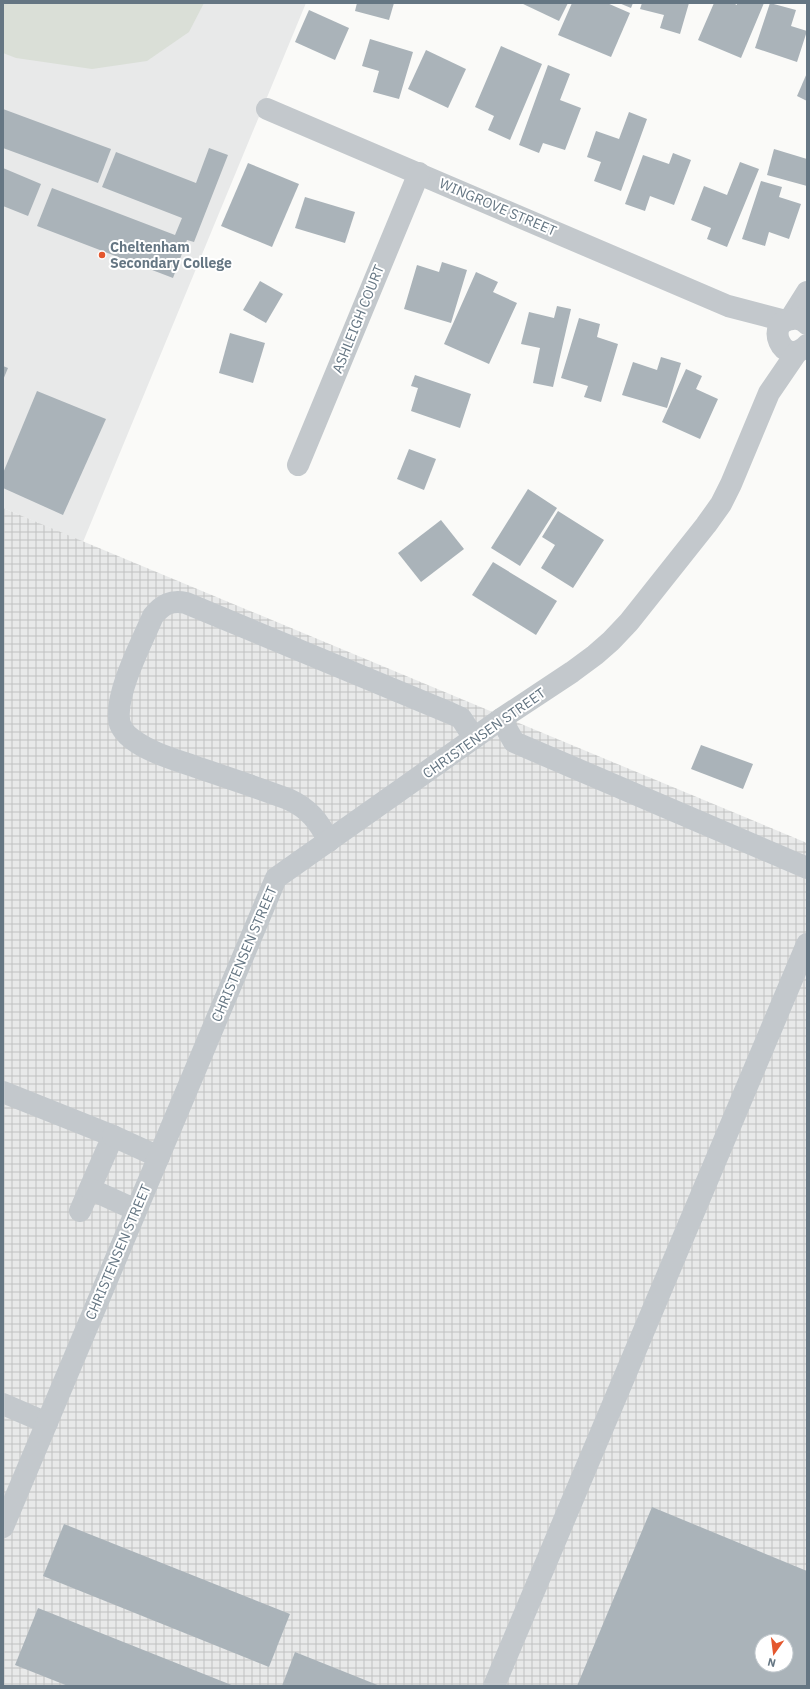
<svg xmlns="http://www.w3.org/2000/svg" width="810" height="1689" viewBox="0 0 810 1689" font-family="'IBM Plex Sans',sans-serif">
  <style>
    .built { fill: #e8e9e9 }
    .industrial { fill: url(#industrial-grid); fill-rule: evenodd }
    .pitch { fill: #dadfd7 }
    .building { fill: #aab3b9; fill-rule: evenodd }
    .lines { fill: none; stroke-linecap: round; stroke-linejoin: round }
    .minor { stroke: #c3c8cc; stroke-width: 22 }
    .poi-dot { fill: #e4572e; stroke: #fff; stroke-width: 1.5 }
    .labels { text-anchor: middle; stroke-width: 4; stroke-linejoin: round; paint-order: stroke }
    .street-label { font-size: 14px; fill: #657683; stroke: #fff }
    .poi-label { font-size: 14px; font-weight: bold; fill: #657683; stroke: #fff; text-anchor: start }
  </style>
  <defs>
    <pattern id="industrial-grid" width="8" height="8" patternUnits="userSpaceOnUse"><rect width="8" height="8" fill="#e8e9e9"/><path d="M0 4h8M4 0v8" fill="none" stroke="#c0c1c2"/></pattern>
  </defs>
  <rect width="100%" height="100%" fill="#fafaf8"/>
  <path class="built" d="M3,3h303l-223,539 -80,-34z"/>
  <path class="industrial" d="M3,508l804,335v843h-804zM762,1641h24v24h-24z"/>
  <path class="pitch" d="M3,3h201l-15,29 -42,29 -55,8 -76,-11 -13,-5z"/>
  <g class="building">
    <path d="M357,3h37l-5,17 -34,-9z"/>
    <path d="M521,3h47l-9,18z"/>
    <path d="M572,3h35l23,10 -19,44 -53,-22z"/>
    <path d="M619,3h14l-2,5z"/>
    <path d="M642,3h47l-9,31 -20,-6 4,-13 -24,-6z"/>
    <path d="M714,3h19l4,2v-2h27l-23,55 -43,-18z"/>
    <path d="M770,3l26,7 -5,16 16,5 -10,31 -42,-14z"/>
    <path d="M309,10l40,18 -14,32 -40,-18z"/>
    <path d="M370,39l43,13 -14,47 -26,-7 6,-21 -17,-5z"/>
    <path d="M501,46l41,18 -32,76 -22,-10 6,-14 -19,-9z"/>
    <path d="M426,50l40,19 -18,39 -40,-19z"/>
    <path d="M548,65l22,9 -10,26 21,8 -16,42 -22,-7 -4,10 -20,-8z"/>
    <path d="M807,73v28l-10,-5z"/>
    <path d="M3,109l108,40 -13,34 -95,-35z"/>
    <path d="M629,112l18,7 -26,72 -27,-10 7,-19 -14,-5 9,-26 23,8z"/>
    <path d="M209,148l19,7 -34,87 -7,-2 -14,38 -136,-52 15,-38 123,47 7,-17 -80,-31 14,-35 80,31z"/>
    <path d="M774,149l33,10v27l-40,-11z"/>
    <path d="M673,153l18,7 -17,45 -24,-9 -5,15 -20,-7 18,-49 26,9z"/>
    <path d="M740,162l19,7 -32,78 -20,-8 4,-11 -20,-8 13,-34 23,9z"/>
    <path d="M248,163l51,21 -27,63 -51,-21z"/>
    <path d="M3,168l38,16 -13,32 -25,-10z"/>
    <path d="M761,181l21,6 -3,10 22,7 -12,35 -20,-7 -4,14 -23,-7z"/>
    <path d="M305,197l50,15 -10,31 -50,-15z"/>
    <path d="M442,262l25,8 -16,53 -47,-14 13,-44 22,7z"/>
    <path d="M476,272l22,10 -5,10 24,11 -28,61 -45,-20z"/>
    <path d="M260,281l23,13 -17,29 -23,-13z"/>
    <path d="M557,306l14,3 -18,78 -20,-4 7,-35 -19,-4 8,-32 25,6z"/>
    <path d="M579,318l21,6 -3,13 21,7 -17,58 -17,-5 4,-11 -27,-8z"/>
    <path d="M230,333l35,10 -12,40 -34,-10z"/>
    <path d="M661,357l20,6 -14,45 -45,-13 11,-33 24,8z"/>
    <path d="M3,366l5,2 -5,12z"/>
    <path d="M686,369l16,7 -6,13 22,10 -18,40 -38,-17z"/>
    <path d="M415,375l56,19 -11,34 -49,-17 7,-23 -7,-2z"/>
    <path d="M37,391l69,28 -43,96 -60,-27v-15z"/>
    <path d="M409,449l27,10 -12,31 -27,-11z"/>
    <path d="M528,489l29,19 -37,58 -29,-18z"/>
    <path d="M558,511l46,29 -31,48 -32,-20 14,-23 -13,-8z"/>
    <path d="M441,520l23,29 -43,33 -23,-29z"/>
    <path d="M493,562l64,39 -21,34 -64,-40z"/>
    <path d="M701,745l52,19 -10,25 -52,-20z"/>
    <path d="M652,1507l155,64v115h-230zM762,1641h24v24h-24z"/>
    <path d="M64,1524l226,90 -21,53 -226,-91z"/>
    <path d="M38,1608l196,78h-166l-53,-21z"/>
    <path d="M295,1652l85,34h-98z"/>
  </g>
  <g class="lines">
    <g class="minor">
      <path d="M267,109l461,197 57,15"/>
      <path d="M790,319l17,-27"/>
      <path d="M807,324c-4,-4 -8,-6 -14,-5 -30,1 -11,51 14,26"/>
      <path d="M298,465l121,-292"/>
      <path d="M501,719l13,23 293,126"/>
      <path d="M329,841c-11,-20 -19,-32 -41,-42 -30,-11 -59,-21 -89,-31 -22,-8 -49,-15 -67,-29 -6,-4 -13,-13 -13,-20 -3,-28 23,-77 34,-103 10,-12 18,-16 33,-13l264,110 11,5 13,20"/>
      <path d="M3,1092l110,44 -33,75"/>
      <path d="M113,1136l46,21"/>
      <path d="M90,1189l46,21"/>
      <path d="M3,1404l44,19"/>
      <path d="M3,1527l273,-649 225,-159 71,-47 23,-17 16,-14 18,-19 77,-97 15,-21 10,-20 38,-91 28,-41"/>
      <path d="M494,1686l313,-742"/>
    </g>
  </g>
  <circle class="poi-dot" cx="102" cy="255" r="4"/>
  <g class="labels">
    <g class="street-label">
      <text transform="translate(498 207) rotate(23)" y="5">WINGROVE STREET</text>
      <text transform="translate(358 319) rotate(-68)" y="5">ASHLEIGH COURT</text>
      <text transform="translate(484 733) rotate(-35)" y="5">CHRISTENSEN STREET</text>
      <text transform="translate(244 954) rotate(-67)" y="5">CHRISTENSEN STREET</text>
      <text transform="translate(118 1252) rotate(-67)" y="5">CHRISTENSEN STREET</text>
    </g>
    <g class="poi-label">
      <text x="110" y="252">Cheltenham<tspan x="110" dy="16">Secondary College</tspan></text>
    </g>
  </g>
  <rect width="810" height="1689" fill="none" stroke="#657683" stroke-width="8"/>
  <g transform="translate(774 1653) rotate(194)"><circle r="19" fill="#ffffff" stroke="#c1c8cd"/>
  <path d="M0-3L7 15L0 10L-7 15Z" fill="#e4572e"/>
  <text y="-6" font-size="11" font-weight="bold" text-anchor="middle" fill="#657683">N</text>
  </g>
</svg>
